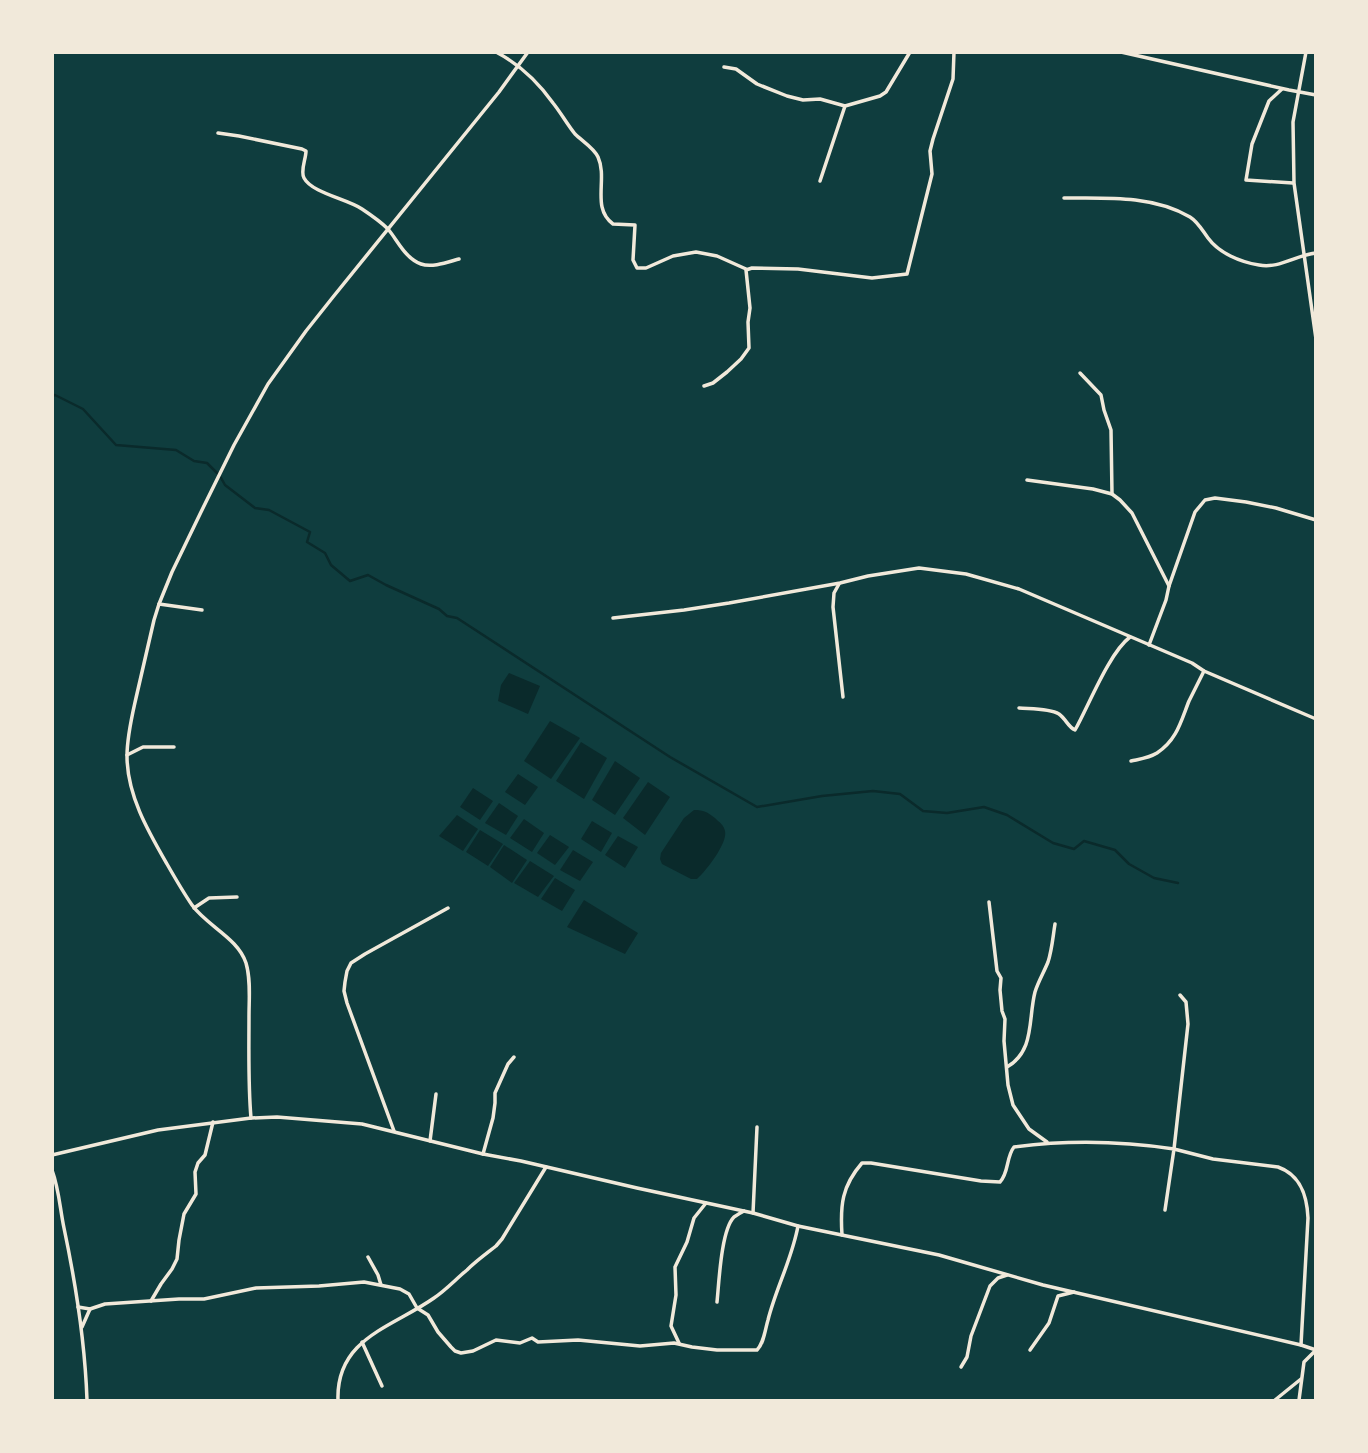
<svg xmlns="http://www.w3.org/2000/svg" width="1368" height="1453" viewBox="0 0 1368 1453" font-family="Quicksand,sans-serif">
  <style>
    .water { fill: #0a2a2b }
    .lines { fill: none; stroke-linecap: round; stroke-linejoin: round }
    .stream { stroke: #0a2a2b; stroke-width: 2.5 }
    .minor { stroke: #f1e9da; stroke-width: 3.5 }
    .tertiary { stroke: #f1e9da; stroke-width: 3.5 }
  </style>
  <rect width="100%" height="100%" fill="#0f3d3e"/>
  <g class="water">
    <path d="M509,673l31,13 -12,28 -30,-13 3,-16z"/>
    <path d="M550,721l30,17 -29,41 -27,-18z"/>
    <path d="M581,742l26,16 -23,41 -28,-18z"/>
    <path d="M615,761l25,17 -25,37 -23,-15z"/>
    <path d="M518,774l20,13 -13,18 -20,-13z"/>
    <path d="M648,782l22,15 -25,38 -22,-17z"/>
    <path d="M473,788l20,13 -13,19 -20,-13z"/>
    <path d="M499,803l19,13 -12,19 -21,-12z"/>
    <path d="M694,810c10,0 13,2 21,8 4,4 9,7 10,13 3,12 -19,40 -28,48h-6l-29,-15 -2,-5 1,-6 23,-35z"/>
    <path d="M457,815l21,14 -15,22 -24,-15z"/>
    <path d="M524,819l20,14 -12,19 -22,-14z"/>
    <path d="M592,821l20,12 -11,19 -20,-13z"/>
    <path d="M480,830l23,14 -15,22 -22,-14z"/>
    <path d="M550,835l19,12 -14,18 -18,-12z"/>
    <path d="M618,836l20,11 -13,21 -20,-13z"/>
    <path d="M504,845l23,15 -15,23 -22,-16z"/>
    <path d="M573,850l20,12 -13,19 -20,-11z"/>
    <path d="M530,861l24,15 -16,21 -24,-14z"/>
    <path d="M555,878l20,12 -13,21 -21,-12z"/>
    <path d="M584,900l54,33 -13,21 -58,-27z"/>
  </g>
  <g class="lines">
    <path class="stream" d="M52,396l3,-1 28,14 33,36 60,5 18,11 13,2 13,13 5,9 30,23 14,2 41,22 -3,10 18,11 6,12 19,16 18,-6 18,10 53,24 8,7 10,2 213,139 87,50 65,-11 51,-5 27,3 23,17 24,2 37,-6 23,8 46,28 21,6 10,-8 31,9 14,14 25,14 24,5"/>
    <g class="minor">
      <path d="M496,52c23,12 42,30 57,51 8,10 14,21 22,31 7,7 19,14 23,23 10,22 -7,51 15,67l22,1 -2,35 4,8h9l27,-12 23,-4 21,4 29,13"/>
      <path d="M1121,52l168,38 27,5"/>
      <path d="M1306,52l-13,70 1,61 22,156"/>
      <path d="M724,67l12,2 21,15 30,12 16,4 17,-1 25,7"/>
      <path d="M1282,89l-13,12 -17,43 -6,36 47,3"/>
      <path d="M218,133l21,3 63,13 4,2c0,8 -6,20 -2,27 8,15 43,21 58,31 9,6 18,12 26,20 10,12 17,29 33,35 11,4 27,-2 38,-5"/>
      <path d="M820,181l25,-75 35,-10 6,-4 24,-40"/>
      <path d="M1064,198c41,0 89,-3 126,19 8,5 12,13 18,21 11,15 32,24 51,27 20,4 37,-10 57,-12"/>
      <path d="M1080,373l21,22 3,15 7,20 1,64"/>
      <path d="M704,386l9,-3 14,-11 14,-13 8,-11 -1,-26 2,-14 -4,-38 6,-2 46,1 74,9 35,-4 25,-100 -2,-23 3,-12 20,-60 1,-27"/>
      <path d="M1027,480l66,9 19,5 8,6 12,13 37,73 -3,14 -17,45"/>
      <path d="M839,584l-5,9 -1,14 10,90"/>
      <path d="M1169,586l26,-74 10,-12 10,-2 31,4 30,6 40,12"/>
      <path d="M159,604l43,6"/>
      <path d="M613,618l71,-8 45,-7 111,-20 28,-7 51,-8 47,6 53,15 173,74 12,8 112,48"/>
      <path d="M1019,708c11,1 30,0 40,6 7,5 9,13 16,16 14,-25 34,-77 55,-93"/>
      <path d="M127,755l16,-8h31"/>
      <path d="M1131,761c9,-2 18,-3 26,-8 20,-13 24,-32 32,-52 5,-10 10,-20 15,-30"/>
      <path d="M989,902l8,69 4,7 -1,12 2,21 3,8 -1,22 4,44 5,20 16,24 18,13"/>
      <path d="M194,908l15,-10 28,-1"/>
      <path d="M1180,995l6,7 2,22 -14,125 39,10 65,8c23,8 29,29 30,51l-7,127"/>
      <path d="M1007,1067c28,-16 21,-48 28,-75 3,-10 9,-20 13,-30 4,-12 5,-26 7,-38"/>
      <path d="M251,1118c-3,-34 -2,-68 -2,-102 0,-17 2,-36 -3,-53 -8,-25 -39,-37 -54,-58 -9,-13 -17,-27 -25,-41 -19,-33 -40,-69 -40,-108 0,-20 5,-40 9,-58 6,-26 12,-52 18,-78l5,-16 13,-32 29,-60 33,-67 34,-61 38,-53 27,-34 166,-205 29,-40"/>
      <path d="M394,1131l-47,-128 -3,-12 1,-9 2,-11 4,-8 14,-9 83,-46"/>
      <path d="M430,1141l6,-47"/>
      <path d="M483,1154l10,-36 2,-15v-10l13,-29 6,-7"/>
      <path d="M52,1170c7,19 8,39 12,58 12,57 21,114 23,172"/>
      <path d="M753,1213l4,-86"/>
      <path d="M842,1235c-2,-30 0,-49 20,-72h9l110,18 19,1c9,-9 6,-25 14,-35 53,-7 107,-6 160,2l-9,61"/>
      <path d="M368,1257l10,18 3,10"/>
      <path d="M151,1301l10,-17 11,-15 5,-10 2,-19 5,-26 12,-20 -1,-22 3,-9 7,-8 8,-33"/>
      <path d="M717,1302c2,-19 4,-72 17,-85 3,-2 6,-4 10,-6"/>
      <path d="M78,1307l12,2 15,-5 74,-5h25l52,-11 63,-2 45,-4 36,7 9,5 8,14 11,7 10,17 13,15 4,4 6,2 12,-2 23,-11 24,3 12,-5 6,4 40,-2 62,6 34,-3 18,4 25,3h40c7,-7 8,-20 11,-30 8,-32 24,-61 30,-94"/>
      <path d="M82,1327l8,-18"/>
      <path d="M362,1342l20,44"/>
      <path d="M679,1343l-8,-17 5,-31 -1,-28 12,-25 7,-24 12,-15"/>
      <path d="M1030,1350l19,-27 9,-27 16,-4"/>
      <path d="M961,1367l6,-10 4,-21 19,-50 8,-8 9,-3"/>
      <path d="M338,1400c-2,-62 55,-73 96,-102 12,-8 22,-19 33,-28 9,-9 19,-16 29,-24l6,-7 44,-72"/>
      <path d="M1275,1400l26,-21"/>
      <path d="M1299,1400l5,-38 12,-12"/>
    </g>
    <path class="tertiary" d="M52,1155l106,-25 93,-12 26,-1 85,7 121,30 38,7 116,27 116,25 45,13 141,29 104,30 258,60 15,5"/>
  </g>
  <rect width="1368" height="1453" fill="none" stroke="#f1e9da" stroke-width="108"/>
</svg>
